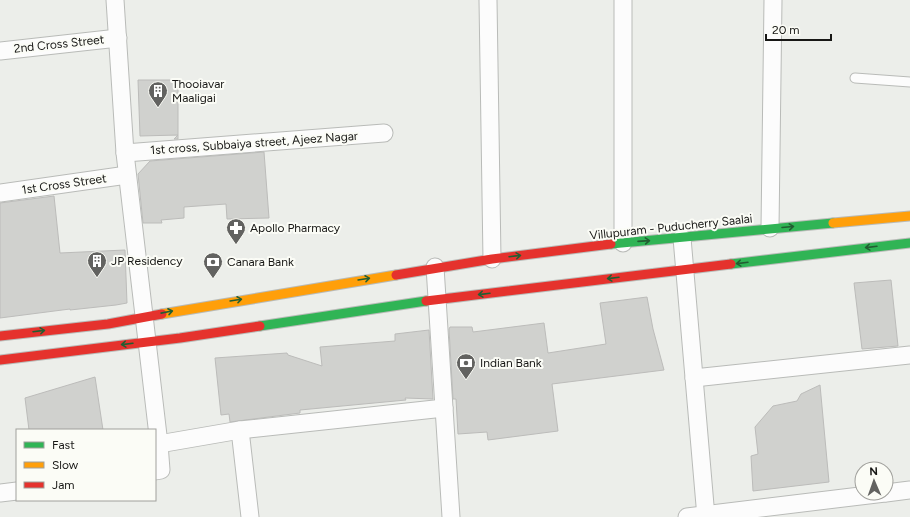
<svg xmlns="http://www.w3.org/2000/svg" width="910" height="517" viewBox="0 0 910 517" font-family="Figtree,sans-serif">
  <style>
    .building { fill: #d0d1ce; stroke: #bcbcba }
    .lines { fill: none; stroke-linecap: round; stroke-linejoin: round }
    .lane-casing { stroke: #b9bbb8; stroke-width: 11 }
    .street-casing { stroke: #b9bbb8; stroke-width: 19 }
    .fast-casing { stroke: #b9bbb8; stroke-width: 11 }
    .slow-casing { stroke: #b9bbb8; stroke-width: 11 }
    .jam-casing { stroke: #b9bbb8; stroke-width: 11 }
    .lane { stroke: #fcfcfc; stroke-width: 9 }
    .street { stroke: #fcfcfc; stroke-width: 17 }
    .fast { stroke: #30b455; stroke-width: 9 }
    .slow { stroke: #ff9f0a; stroke-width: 9 }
    .jam { stroke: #e5322d; stroke-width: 9 }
    .oneway { stroke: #225e32 }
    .labels { text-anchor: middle; stroke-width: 4; stroke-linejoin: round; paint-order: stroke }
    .street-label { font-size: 12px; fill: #171715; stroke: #fbfcf6 }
    .poi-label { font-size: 12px; fill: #171715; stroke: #fbfcf6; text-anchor: start }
  </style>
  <rect width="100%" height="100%" fill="#eceeea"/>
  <g class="building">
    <path d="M138,80h40v59h-4l4,-4 -38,1z"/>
    <path d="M264,152l5,66 -42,1 -1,-15 -42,3v11l-23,2 1,3h-19l-5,-49 12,-13z"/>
    <path d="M54,196l6,57 65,-3 2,53 -11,2 -46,5v-1l-70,9v-115z"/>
    <path d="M891,280l7,66 -36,3 -8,-66z"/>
    <path d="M647,297l6,32 11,41 -112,14 6,47 -70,9 -1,-8 -29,2 -2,-35h-3l-4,-70 1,-2h22l1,5 71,-9 4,30 58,-9 -6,-41z"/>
    <path d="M429,330l4,69 -28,-1 1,2 -106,10v3l-70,9 -1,-8 -8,1 -6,-57 72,-5 1,2 34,11 -2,-19 75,-6v-7z"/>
    <path d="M95,377l8,53h-74l-4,-32z"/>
    <path d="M820,385l9,97 -76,9 -2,-35 7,-2 -3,-27 18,-21 24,-5 4,-7z"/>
  </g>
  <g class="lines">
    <g class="lane-casing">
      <path id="lane" d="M855,78l55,4"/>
    </g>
    <g class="street-casing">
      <g id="street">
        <path d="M115,0l10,153 34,291 2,26 -6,1"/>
        <path d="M488,0l4,259"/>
        <path d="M623,0v243"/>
        <path d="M0,51l118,-13"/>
        <path d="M125,153l259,-20"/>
        <path d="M0,193l127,-18"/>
        <path d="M770,228l3,-228"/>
        <path d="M682,238l24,279"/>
        <path d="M435,267l16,250"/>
        <path d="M694,378l216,-23"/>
        <path d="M240,430l10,87"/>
        <path d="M159,444l81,-14 204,-22"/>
        <path d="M0,493l17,-2"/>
        <path d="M886,493l24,-3"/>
        <path d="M687,517l198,-24"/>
      </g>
    </g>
    <g class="fast-casing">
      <g id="fast">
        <path d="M611,244l222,-21"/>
        <path d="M731,264l179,-21"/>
        <path d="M260,326l166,-25"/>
      </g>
    </g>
    <g class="slow-casing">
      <g id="slow">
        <path d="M833,223l77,-7"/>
        <path d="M162,314l234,-39"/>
      </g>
    </g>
    <g class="jam-casing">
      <g id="jam">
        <path d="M396,275l96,-16 119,-15"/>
        <path d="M426,301l305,-37"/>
        <path d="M0,336l108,-12 54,-10"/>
        <path d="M0,360l180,-22 80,-12"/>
      </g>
    </g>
    <use href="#lane" class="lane"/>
    <use href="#street" class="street"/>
    <use href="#fast" class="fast"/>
    <use href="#slow" class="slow"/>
    <use href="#jam" class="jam"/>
  </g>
  <defs><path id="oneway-shaft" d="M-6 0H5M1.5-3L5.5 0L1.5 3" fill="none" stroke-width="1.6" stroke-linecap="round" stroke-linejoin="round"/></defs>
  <g class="oneway">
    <use href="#oneway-shaft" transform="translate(788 227) rotate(-5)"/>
    <use href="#oneway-shaft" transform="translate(644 241) rotate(-4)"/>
    <use href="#oneway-shaft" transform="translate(871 247) rotate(173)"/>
    <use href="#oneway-shaft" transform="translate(515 256) rotate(-7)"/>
    <use href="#oneway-shaft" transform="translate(742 263) rotate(173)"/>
    <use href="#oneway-shaft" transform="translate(613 278) rotate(173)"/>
    <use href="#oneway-shaft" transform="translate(364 279) rotate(-9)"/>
    <use href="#oneway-shaft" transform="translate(484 294) rotate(173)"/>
    <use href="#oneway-shaft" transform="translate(236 300) rotate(-9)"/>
    <use href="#oneway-shaft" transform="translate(167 312) rotate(-11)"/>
    <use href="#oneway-shaft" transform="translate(39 331) rotate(-7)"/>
    <use href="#oneway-shaft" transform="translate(127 344) rotate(173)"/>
  </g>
  <defs>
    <g id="building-pin" transform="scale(1)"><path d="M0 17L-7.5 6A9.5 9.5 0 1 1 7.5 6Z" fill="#626260" stroke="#fbfcf6"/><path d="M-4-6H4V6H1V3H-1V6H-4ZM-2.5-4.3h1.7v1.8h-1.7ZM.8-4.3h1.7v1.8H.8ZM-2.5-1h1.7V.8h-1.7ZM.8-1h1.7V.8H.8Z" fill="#fff"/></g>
    <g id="pharmacy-pin" transform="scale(1)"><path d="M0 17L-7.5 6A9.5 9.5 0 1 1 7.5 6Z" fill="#626260" stroke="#fbfcf6"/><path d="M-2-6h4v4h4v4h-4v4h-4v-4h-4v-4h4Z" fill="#fff"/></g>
    <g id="bank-pin" transform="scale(1)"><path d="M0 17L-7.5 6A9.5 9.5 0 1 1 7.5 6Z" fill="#626260" stroke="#fbfcf6"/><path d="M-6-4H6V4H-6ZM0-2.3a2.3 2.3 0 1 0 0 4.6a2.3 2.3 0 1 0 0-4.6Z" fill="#fff"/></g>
  </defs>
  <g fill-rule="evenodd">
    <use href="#building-pin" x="158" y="91"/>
    <use href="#pharmacy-pin" x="236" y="228"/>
    <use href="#building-pin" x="97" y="261"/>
    <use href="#bank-pin" x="213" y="262"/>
    <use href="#bank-pin" x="466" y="363"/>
  </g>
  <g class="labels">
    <g class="street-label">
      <text transform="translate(59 44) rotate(-6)" y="4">2nd Cross Street</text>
      <text transform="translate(254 143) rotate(-4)" y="4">1st cross, Subbaiya street, Ajeez Nagar</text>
      <text transform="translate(64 184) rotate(-8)" y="4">1st Cross Street</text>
      <text transform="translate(671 227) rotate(-6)" y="4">Villupuram - Puducherry Saalai</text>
    </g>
    <g class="poi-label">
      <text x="172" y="88">Thooiavar<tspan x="172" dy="14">Maaligai</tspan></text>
      <text x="250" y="232">Apollo Pharmacy</text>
      <text x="111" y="265">JP Residency</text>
      <text x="227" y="266">Canara Bank</text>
      <text x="480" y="367">Indian Bank</text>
    </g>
  </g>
  <rect x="16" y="429" width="140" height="72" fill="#fbfcf6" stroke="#a0a09c"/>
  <rect x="24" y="442" width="20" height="6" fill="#30b455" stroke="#a0a09c"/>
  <text x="52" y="449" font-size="12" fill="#171715">Fast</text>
  <rect x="24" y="462" width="20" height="6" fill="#ff9f0a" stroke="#a0a09c"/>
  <text x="52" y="469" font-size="12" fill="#171715">Slow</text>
  <rect x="24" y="482" width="20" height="6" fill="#e5322d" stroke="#a0a09c"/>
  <text x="52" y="489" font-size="12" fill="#171715">Jam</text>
  <g transform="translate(874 481) rotate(358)"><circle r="19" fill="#fbfcf6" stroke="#a0a09c"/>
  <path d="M0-3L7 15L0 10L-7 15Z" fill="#626260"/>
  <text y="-6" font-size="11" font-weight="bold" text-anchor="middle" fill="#171715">N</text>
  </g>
  <path d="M766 34v6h65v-6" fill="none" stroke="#171715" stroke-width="2"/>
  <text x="772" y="34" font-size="12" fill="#171715" stroke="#fbfcf6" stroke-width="3" paint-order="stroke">20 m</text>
</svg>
